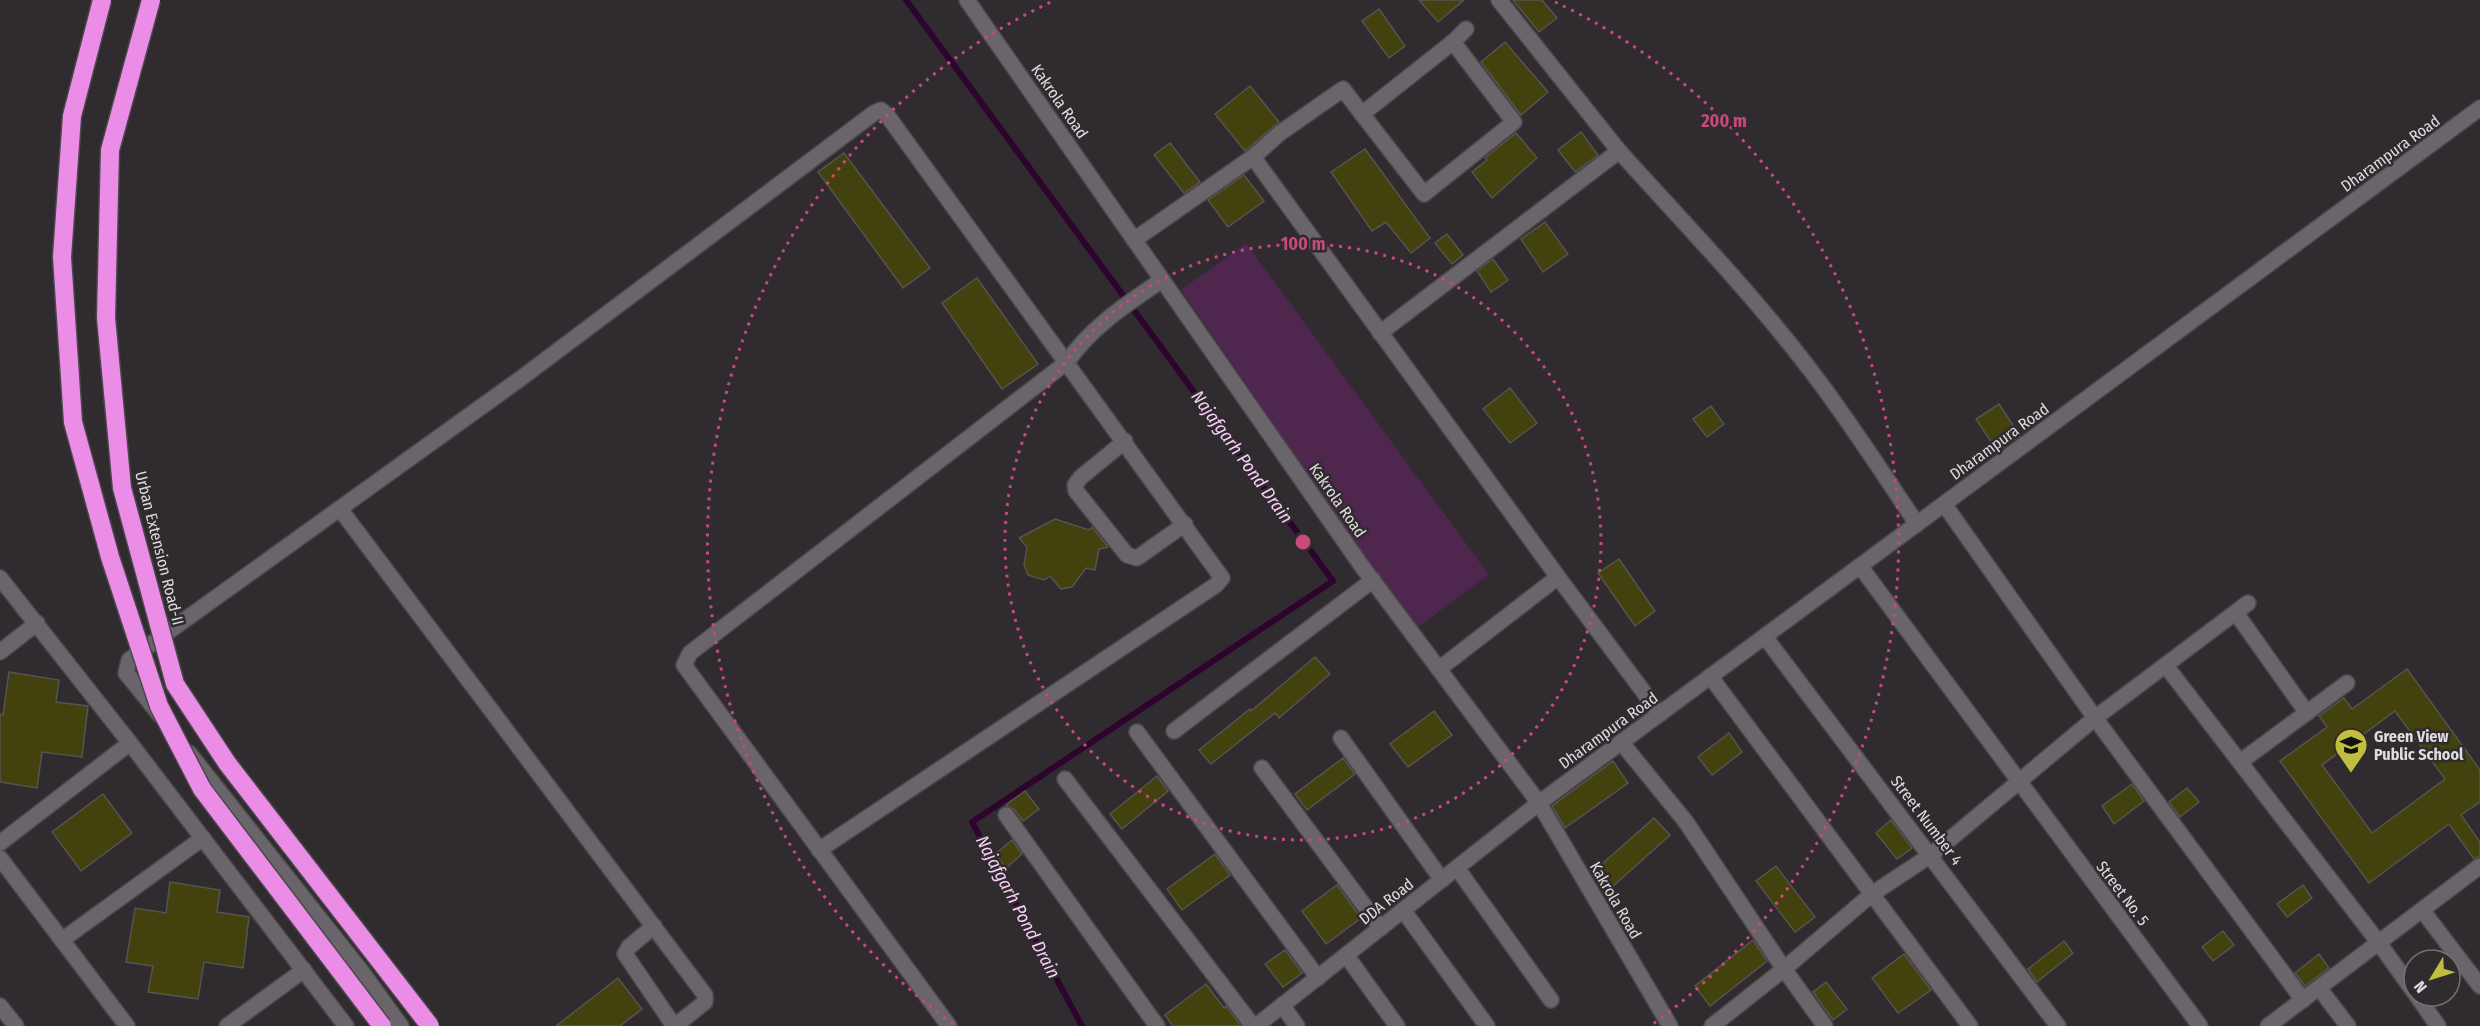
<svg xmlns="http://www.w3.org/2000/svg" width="2480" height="1026" viewBox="0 0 2480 1026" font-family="'Fira Sans Condensed',sans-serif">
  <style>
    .green { fill: #4f264e }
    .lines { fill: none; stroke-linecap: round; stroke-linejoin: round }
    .stream { stroke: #2d042d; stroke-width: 6 }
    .building { fill: #43410d; stroke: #55554f; stroke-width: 1.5; fill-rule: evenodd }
    .minor-casing { stroke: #4b474b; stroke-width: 18 }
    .minor { stroke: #6a656a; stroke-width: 15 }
    .highway-bridge-casing { stroke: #4b474b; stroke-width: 21; stroke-linecap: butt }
    .highway-bridge { stroke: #eb8ce7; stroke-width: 18 }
    .ring { fill: none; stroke: #c9497c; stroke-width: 3; stroke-dasharray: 3 6 }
    .labels { text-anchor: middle; stroke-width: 5; stroke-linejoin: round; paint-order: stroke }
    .street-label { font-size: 16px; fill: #dfdcdf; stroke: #2f2b2f }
    .poi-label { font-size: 16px; font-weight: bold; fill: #dfdcdf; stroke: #2f2b2f; text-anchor: start }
    .water-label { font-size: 18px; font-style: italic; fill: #facff7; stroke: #2f2b2f }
    .centre { fill: #c9497c; stroke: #2f2b2f; stroke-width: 3 }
    .ring-label { font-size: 18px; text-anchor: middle; font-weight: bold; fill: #c9497c; stroke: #2f2b2f; stroke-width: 5; stroke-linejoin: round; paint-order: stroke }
  </style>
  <rect width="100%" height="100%" fill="#2f2b2f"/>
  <path class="green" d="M1246,243l243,332 -74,54 -234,-339z"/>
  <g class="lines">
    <path class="stream" d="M906,0l427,581 -361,241 110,204"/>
  </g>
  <g class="building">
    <path d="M1419,0h45l-26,22z"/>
    <path d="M1513,0h29l15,18 -18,14z"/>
    <path d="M1379,9l26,37 -16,12 -27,-37z"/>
    <path d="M1505,42l43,50 -27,23 -40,-53z"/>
    <path d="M1250,86l29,36 -34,29 -30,-37z"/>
    <path d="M1581,132l17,23 -23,17 -17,-22z"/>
    <path d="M1516,133l21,25 -45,40 -20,-26 15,-12 -2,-2z"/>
    <path d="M1170,143l30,39 -16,11 -30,-38z"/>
    <path d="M1365,149l65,89 -19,15 -25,-31 -14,9 -41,-59z"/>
    <path d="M844,153l86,115 -27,20 -85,-116z"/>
    <path d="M1244,175l20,26 -36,26 -20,-27z"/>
    <path d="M1545,222l23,32 -25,18 -22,-33z"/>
    <path d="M1447,234l16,21 -11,9 -17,-21z"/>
    <path d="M1493,259l15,21 -17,12 -14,-21z"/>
    <path d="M977,278l61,86 -36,25 -60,-86z"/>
    <path d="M1510,388l27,35 -27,20 -27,-34z"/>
    <path d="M1999,404l21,32 -23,15 -21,-32z"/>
    <path d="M1711,406l13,18 -17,13 -14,-18z"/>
    <path d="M1055,519l34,11 3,-3 16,20 -9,2 -4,21 -9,-2 -14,19 -11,2 -11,-13 -6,4 -16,-5 -4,-10 3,-18 -8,-9z"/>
    <path d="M1619,559l36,52 -20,15 -37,-53z"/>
    <path d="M1315,657l15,17 -51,44 -4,-5 -64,51 -12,-14 51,-41 1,2z"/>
    <path d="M2407,669l73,101v32l-19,13 19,27v14l-6,3 -25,-35 -80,59 -89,-122 47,-34 -8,-11 25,-18 8,11zM2395,711l50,68 -73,54 -50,-68z"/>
    <path d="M9,672l50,8 -3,22 32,4 -6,51 -40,-5 -5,36 -37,-6v-68l3,1z"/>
    <path d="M1434,711l18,24 -44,32 -18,-23z"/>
    <path d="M1729,733l13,19 -30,23 -14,-18z"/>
    <path d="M1343,758l12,16 -48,36 -12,-16z"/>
    <path d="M1613,761l15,22 -63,45 -13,-22z"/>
    <path d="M1157,776l11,15 -46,38 -12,-15z"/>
    <path d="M2132,784l12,17 -30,23 -12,-18z"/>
    <path d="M2187,788l12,14 -19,15 -11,-15z"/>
    <path d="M1025,791l14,18 -16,12 -9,-12 -8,-4z"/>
    <path d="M103,794l29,39 -51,38 -29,-39z"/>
    <path d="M1654,818l16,17 -60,54 -16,-18z"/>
    <path d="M1891,820l21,28 -15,11 -21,-26z"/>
    <path d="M1012,840l10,14 -16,14 -11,-14z"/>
    <path d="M1215,854l15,21 -48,35 -15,-21z"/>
    <path d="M1776,866l39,51 -20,15 -39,-51z"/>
    <path d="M170,882l50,8 -3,22 32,5 -6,51 -39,-6 -6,37 -50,-7 5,-26 -27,-4 9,-54 31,5z"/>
    <path d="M1337,885l24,33 -35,26 -24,-33z"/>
    <path d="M2303,885l9,13 -25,19 -10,-13z"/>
    <path d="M2223,931l11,14 -21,16 -11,-14z"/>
    <path d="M1753,940l14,21 -57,45 -15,-20z"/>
    <path d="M2064,941l9,12 -36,29 -9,-13z"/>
    <path d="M1285,950l17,23 -19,14 -18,-23z"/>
    <path d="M1904,954l27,36 -33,23 -26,-35z"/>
    <path d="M2319,954l10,14 -24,18 -10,-13z"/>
    <path d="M618,978l24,31 -22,17h-64z"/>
    <path d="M1826,982l21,27 -14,11 -20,-28z"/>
    <path d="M1206,984l18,24 2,-2 15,20h-68l-8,-11z"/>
  </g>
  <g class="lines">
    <g class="minor-casing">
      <g id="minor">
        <path d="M967,0l394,565 178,238 131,223"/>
        <path d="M1362,114l62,80 90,-72 -61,-80"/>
        <path d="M1619,151c64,71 131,140 189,216 39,50 73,104 109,157"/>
        <path d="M1253,157l305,420 -119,92"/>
        <path d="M1134,240l119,-83 27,-24 63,-44 19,25 91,-72 13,-13"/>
        <path d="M1380,333l239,-182 -120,-151"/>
        <path d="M1125,441l-45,37 -5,7 1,6 51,64 10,3 48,-34"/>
        <path d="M1944,504l151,214 208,282"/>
        <path d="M340,509l365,486v7l-30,24"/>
        <path d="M1860,566l340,460"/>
        <path d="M1558,577l102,137"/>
        <path d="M0,578l130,165 216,283"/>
        <path d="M2236,613l71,100"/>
        <path d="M1765,637l293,389"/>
        <path d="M0,652l37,-29"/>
        <path d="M2166,666l213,277 35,49"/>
        <path d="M1710,676l260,350"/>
        <path d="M160,715l-34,-42 3,-13 391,-281 354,-266 7,-3 6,5 335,463 -6,7 -397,265"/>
        <path d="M1174,731l199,-151"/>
        <path d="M1137,732l181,246"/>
        <path d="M1341,738l101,142"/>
        <path d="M1621,742l65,80 98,147 -72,57"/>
        <path d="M189,753l173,219 39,54"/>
        <path d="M2240,762l107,-79"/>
        <path d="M1262,768l119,160"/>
        <path d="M1065,779l188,247"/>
        <path d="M1006,815l151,211"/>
        <path d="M0,843l130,-100"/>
        <path d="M0,858l127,168"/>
        <path d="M1457,868l94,132"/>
        <path d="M1403,910l84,116"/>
        <path d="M2422,910l58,76"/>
        <path d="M654,926l-25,21 -4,7 49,72"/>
        <path d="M62,940l141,-102"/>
        <path d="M1346,955l51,71"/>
        <path d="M2319,988l29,38"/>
        <path d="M2417,996l21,30"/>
        <path d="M1282,1005l15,21"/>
        <path d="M0,1006l16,20"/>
        <path d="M227,1026l77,-56"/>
        <path d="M949,1026l-265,-361 6,-12 377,-291c25,-36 60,-58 95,-82"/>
        <path d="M1256,1026l283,-223 941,-695"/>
        <path d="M1825,1026l-41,-57 88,-75 59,-39 164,-137 153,-115"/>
        <path d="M2268,1026l212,-160"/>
      </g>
    </g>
    <use href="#minor" class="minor"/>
    <g class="highway-bridge-casing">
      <g id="highway-bridge">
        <path d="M102,0l-30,116 -10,141 11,165 37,135 49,149 43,83 180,237"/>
        <path d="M151,0l-41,150 -4,168 16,170 53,196 52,79 203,263"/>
      </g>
    </g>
    <use href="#highway-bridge" class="highway-bridge"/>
  </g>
  <g class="ring">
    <circle cx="1303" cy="542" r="298"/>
    <path d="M953 1024A596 596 0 0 1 1051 2M1555 2A596 596 0 0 1 1653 1024"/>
  </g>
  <defs>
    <g id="school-pin" transform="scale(1.725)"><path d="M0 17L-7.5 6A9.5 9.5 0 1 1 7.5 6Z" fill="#c2bd3f" stroke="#2f2b2f"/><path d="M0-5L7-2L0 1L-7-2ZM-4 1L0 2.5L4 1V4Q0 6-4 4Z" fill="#111"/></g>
  </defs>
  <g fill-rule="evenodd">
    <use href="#school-pin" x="2351" y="745"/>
  </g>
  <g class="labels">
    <g class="street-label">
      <text transform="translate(1060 101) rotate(55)" y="6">Kakrola Road</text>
      <text transform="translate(2390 153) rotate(-36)" y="6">Dharampura Road</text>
      <text transform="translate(1999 441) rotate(-36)" y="6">Dharampura Road</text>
      <text transform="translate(1338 500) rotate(55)" y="6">Kakrola Road</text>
      <text transform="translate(160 548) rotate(76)" y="6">Urban Extension Road-II</text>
      <text transform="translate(1608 730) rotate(-36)" y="6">Dharampura Road</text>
      <text transform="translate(1927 820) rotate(53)" y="6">Street Number 4</text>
      <text transform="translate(2123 893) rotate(53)" y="6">Street No. 5</text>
      <text transform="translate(1616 900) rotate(60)" y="6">Kakrola Road</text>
      <text transform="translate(1386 901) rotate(-38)" y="6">DDA Road</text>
    </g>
    <g class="poi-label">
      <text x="2374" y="742">Green View<tspan x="2374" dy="18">Public School</tspan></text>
    </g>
    <g class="water-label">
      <text transform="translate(1242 457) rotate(54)" y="6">Najafgarh Pond Drain</text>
      <text transform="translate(1018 907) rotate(62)" y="6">Najafgarh Pond Drain</text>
    </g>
  </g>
  <circle cx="1303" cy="542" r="9" class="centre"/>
  <g class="ring-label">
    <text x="1724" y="127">200 m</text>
    <text x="1303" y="250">100 m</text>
  </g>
  <g transform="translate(2432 978) rotate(232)"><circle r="28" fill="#2f2b2f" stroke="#757275" stroke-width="1.5"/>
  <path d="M0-4.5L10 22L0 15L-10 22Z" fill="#c2bd3f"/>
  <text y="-9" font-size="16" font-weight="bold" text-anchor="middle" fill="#dfdcdf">N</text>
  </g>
</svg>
